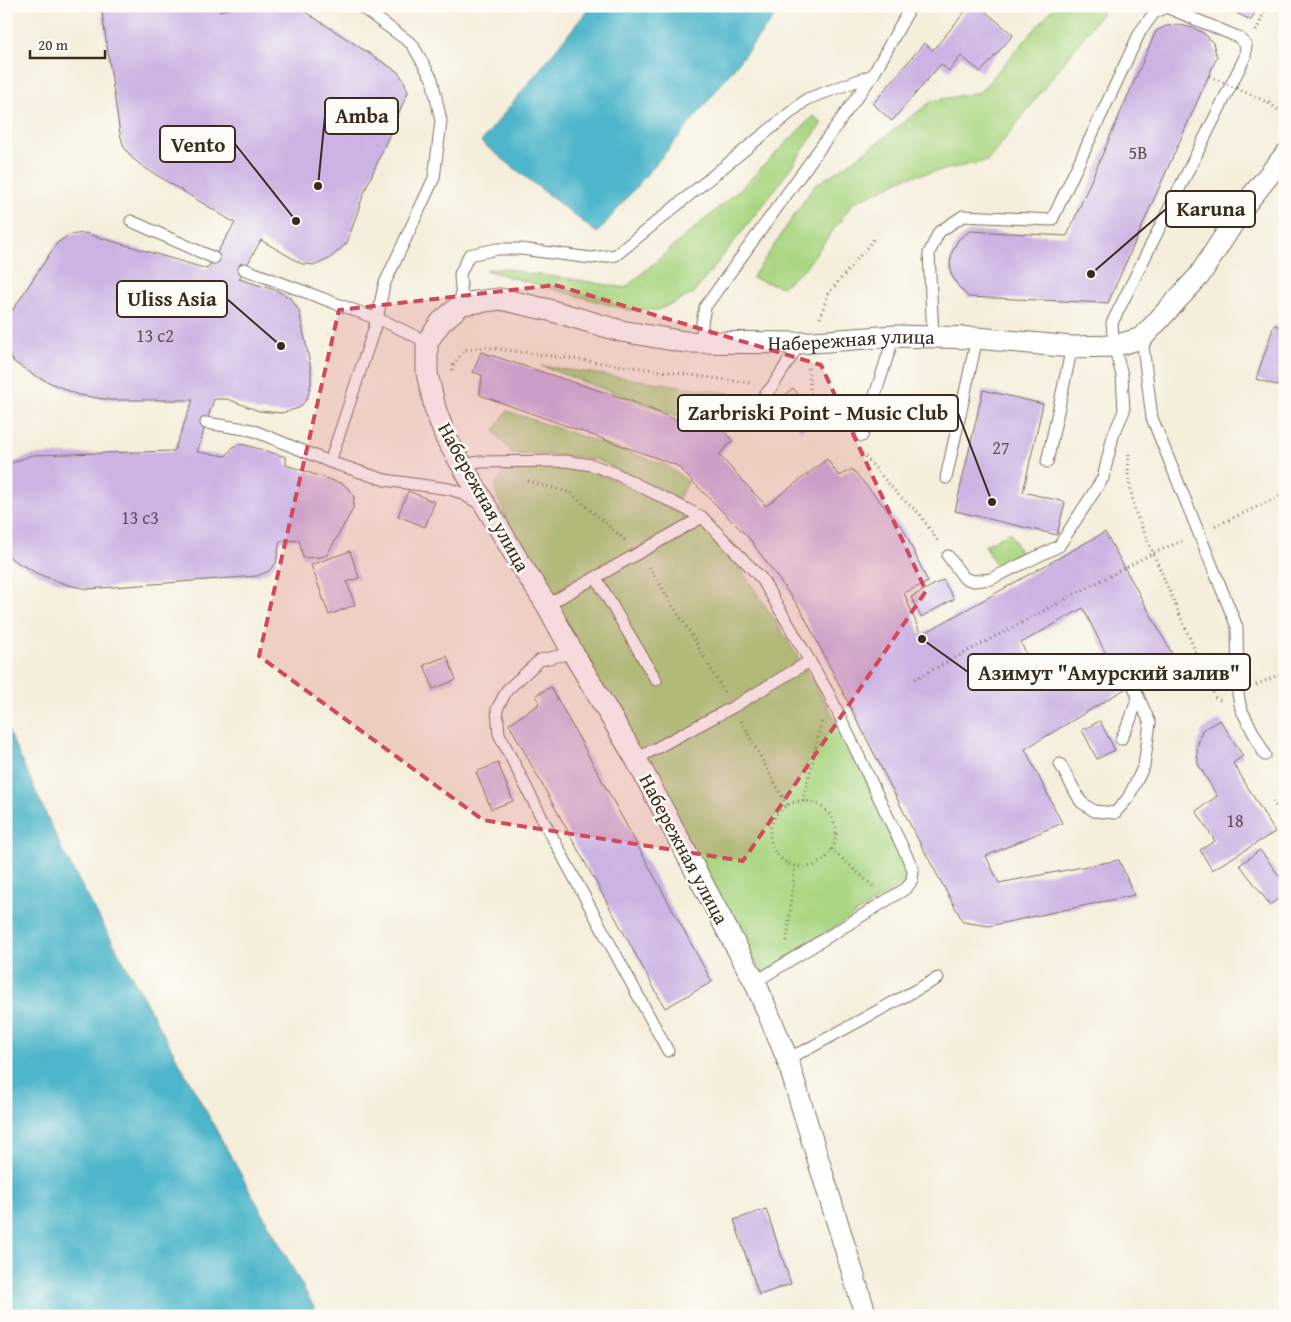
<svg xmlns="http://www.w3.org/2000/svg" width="1291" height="1322" viewBox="0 0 1291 1322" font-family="'Gentium Book Plus',serif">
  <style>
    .green { fill: #aad682; stroke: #728050 }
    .water { fill: #4db6ca; stroke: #447074 }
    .building { fill: #cbb3e3; fill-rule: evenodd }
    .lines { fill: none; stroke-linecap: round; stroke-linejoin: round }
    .service-casing { stroke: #7c6f60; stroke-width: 13 }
    .minor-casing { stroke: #7c6f60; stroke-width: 23 }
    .path { stroke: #7c6f60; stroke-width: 3; stroke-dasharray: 1 4; stroke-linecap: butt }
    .service { stroke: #fff; stroke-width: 11 }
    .minor { stroke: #fff; stroke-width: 21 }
    .path-bridge { stroke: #7c6f60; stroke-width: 3; stroke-dasharray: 1 4; stroke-linecap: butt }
    .marked { fill: #d1495b; fill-opacity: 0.2; stroke: #d1495b; stroke-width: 4; stroke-dasharray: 10 6; stroke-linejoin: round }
    .labels { text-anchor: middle; stroke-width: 5; stroke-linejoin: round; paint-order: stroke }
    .number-label { font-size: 18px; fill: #5f4c4f }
    .street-label { font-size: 20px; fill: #3b2a1e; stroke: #fdfcf7 }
    .leader { fill: none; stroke: #3b2a1e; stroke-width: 2 }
    .callout-dot { fill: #3b2a1e; stroke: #fdfcf7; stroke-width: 2 }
    .callout { fill: #fdfcf7; stroke: #3b2a1e; stroke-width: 2 }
    .callout-label { font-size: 21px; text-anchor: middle; font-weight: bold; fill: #3b2a1e }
  </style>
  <rect width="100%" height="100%" fill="#fdfcf7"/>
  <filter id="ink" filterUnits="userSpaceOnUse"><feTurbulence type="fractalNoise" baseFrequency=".02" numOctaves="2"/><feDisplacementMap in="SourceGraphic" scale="10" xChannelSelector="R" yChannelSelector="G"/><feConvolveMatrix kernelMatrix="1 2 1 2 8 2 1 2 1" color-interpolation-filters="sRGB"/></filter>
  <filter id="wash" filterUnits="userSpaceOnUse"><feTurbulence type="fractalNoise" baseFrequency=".0096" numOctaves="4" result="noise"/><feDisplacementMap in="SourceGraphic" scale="20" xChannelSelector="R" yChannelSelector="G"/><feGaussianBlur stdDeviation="1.12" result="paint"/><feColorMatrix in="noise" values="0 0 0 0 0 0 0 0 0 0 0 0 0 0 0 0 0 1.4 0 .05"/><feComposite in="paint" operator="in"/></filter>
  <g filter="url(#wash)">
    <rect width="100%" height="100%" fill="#f5eedb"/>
    <g class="green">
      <path d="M1055,6h52l-119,155 -81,16 -54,26 -47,64 -24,20 -30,-9 62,-92 40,-26 78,-59 48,-9z"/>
      <path d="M813,116l9,7 -43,61 -86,110 -35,16h-30l-143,-40 20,-2 20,5 47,6 53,9 113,-97z"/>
      <path d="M541,366l189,27 -17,24 -11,-7 -8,12z"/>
      <path d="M507,411l161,55 20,16 -10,18 -80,-40 -27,-4 -58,-2 -19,-23z"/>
      <path d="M562,467h23l72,34 33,19 13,8 39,43 34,51 54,88 78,154 1,10 -5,9 -142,91 -256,-455 -10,-26v-10l10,-11 11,-4z"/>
      <path d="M1010,532l13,27 -24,12 -14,-26z"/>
    </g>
    <g class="water">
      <path d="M591,6h192l-95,120 -91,107 -116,-91z"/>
      <path d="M6,726l57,126 256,464h-313z"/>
    </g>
    <g id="blocks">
      <g class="building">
        <path d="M101,6h118v5l23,-5h54l102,66 6,9 4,11 -44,101 -17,50 -18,16 -13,6 -14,-1 -41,-24 -22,39 39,12 12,7 9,12 12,59v15l-4,15 -8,9 -17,5 -23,-2 -32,-12h-13l-17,53 29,4 7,-9 6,-3 7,1 40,12v8l57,19 7,6 4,7 -1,12 -26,46 -6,2 -18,1 -4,-18 -19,1 -4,22 -7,8 -12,5 -169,13 -20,-4 -30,-11 -25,-14 -7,-7v-88l26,-10 142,-4 19,-51h-83l-32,-5 -43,-19 -21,-14 -8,-13v-26l4,-9 47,-71 12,-8 16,-2 122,36 28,-46 -90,-55 -13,-10 -8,-11 -4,-13z"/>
        <path d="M970,6h9l34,29 -32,37 -20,-16 -12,15 -8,-7 -49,57 -19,-17 51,-61 9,7z"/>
        <path d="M1222,6h36l-7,14z"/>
        <path d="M1179,25l15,3 11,6 8,9 4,14 -109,246 -140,-6 -10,-11 -7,-12 -1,-11 2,-11 6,-12 12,-9 97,5 89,-205 10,-5z"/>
        <path d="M1274,325l11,3v60l-29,-9z"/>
        <path d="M481,352l150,49 64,27 10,-13 9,6 19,19 -14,15 47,51 61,-47 12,17 13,-7 51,59 25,54 -24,11 17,42 184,-103 70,127 -150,90 37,74 -76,33 13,27 120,-23 15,35 -145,31 -26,-4 -49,-90 -113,-222 -52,-72 -73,-73 -196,-70 2,-20 -9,-3zM1083,608l25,50 -65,31 -22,-46z"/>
        <path d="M793,388l24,28 -16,14 -25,-27z"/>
        <path d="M983,390l60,14 -20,88 42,10 -8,33 -102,-24z"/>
        <path d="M408,491l27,11 -10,25 -27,-11z"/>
        <path d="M350,551l9,27 -12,4 8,23 -26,10 -18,-50z"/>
        <path d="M943,580l11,19 -33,18 -10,-20z"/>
        <path d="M447,656l9,24 -23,9 -9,-24z"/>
        <path d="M551,687l161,295 -47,26 -156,-284 29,-19 1,-4 -3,-6z"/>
        <path d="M1220,720l23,36 -10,7 42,69 -63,38 -12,-20 15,-9 -19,-30 21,-15 -19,-32 -1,-16 5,-18z"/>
        <path d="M1100,721l15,29 -18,9 -15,-29z"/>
        <path d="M1285,747v13l-6,-11z"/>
        <path d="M498,763l15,38 -22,8 -15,-37z"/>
        <path d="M1260,850l25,34v10l-15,11 -30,-40z"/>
        <path d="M766,1209l25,75 -32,11 -25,-75z"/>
      </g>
    </g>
  </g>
  <g filter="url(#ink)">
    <use href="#blocks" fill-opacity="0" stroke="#7c6f60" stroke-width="1"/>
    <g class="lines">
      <g class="service-casing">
        <g id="service">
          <path d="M131,221l83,37"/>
          <path d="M244,269l144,54 39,19"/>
          <path d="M462,304l-2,-30 9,-19 28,-6h24l70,9 25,-3 191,-156 66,-24"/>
          <path d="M933,337l-4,-84 10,-21 24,-16 89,4 88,-188 14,-19 12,-6 72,30 8,8 -1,12 -133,266 2,23 8,29 2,36 -11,25 -10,42 -44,68 -68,33 -17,2 -10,-3 -16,-22"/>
          <path d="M1142,338l10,80 85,209 1,67 3,15 24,46"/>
          <path d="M703,343l-1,-20 3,-16 168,-232 38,-69"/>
          <path d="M206,423l46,7 78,32 55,18 64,9 10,3 23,13"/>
          <path d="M737,425l35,-38 28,-44"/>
          <path d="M862,436l32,-100"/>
          <path d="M330,462l47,-142 7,-35 50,-107 7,-57 -9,-42 -20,-35 -52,-38"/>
          <path d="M1047,462l25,-115"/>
          <path d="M461,465l19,-3 85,-1 27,4 22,8 88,44 60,62 67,115 84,175c0,9 -1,14 -8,20l-150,93"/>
          <path d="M946,478l31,-140"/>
          <path d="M596,578l60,102"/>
          <path d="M547,605l155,-88"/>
          <path d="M573,653l-33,7 -33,30 -10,19 2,25 43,84 126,233"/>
          <path d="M1121,739l9,-18 8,-25"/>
          <path d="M636,759l97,-52 77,-46"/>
          <path d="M1060,764l21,38 13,9 21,2 13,-15 16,-32 6,-43 -17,-38"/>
          <path d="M787,1058l19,-8 132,-72"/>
        </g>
      </g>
      <g class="minor-casing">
        <g id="minor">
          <path id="s1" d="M866,1316l-79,-258 -32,-76 -119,-223 -63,-106 -26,-48 -28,-43 -73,-124 -11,-30 -8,-35v-31l14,-20 21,-18 38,-5 49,11 72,21 64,11 115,1 94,-7 83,2 95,9 42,-1 28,-8 57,-62 45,-70 41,-51"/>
        </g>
      </g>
      <g class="path">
        <path d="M1256,31l11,-25"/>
        <path d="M1269,103l16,12"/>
        <path d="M820,318l8,-24 46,-55"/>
        <path d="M808,368l3,27 33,38"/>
        <path d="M452,370l2,-6 11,-14 20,-3 265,36"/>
        <path d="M862,453l39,45 18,15 20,30"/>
        <path d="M1129,454l-1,22 7,35 80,186 5,3"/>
        <path d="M528,481l43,12 54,47"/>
        <path d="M1215,526l70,-32"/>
        <path d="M649,567l43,69 32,56"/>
        <path d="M915,679l238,-126 29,-12"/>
        <path d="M1256,685l29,-13"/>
        <path d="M741,721l46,84"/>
        <path d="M803,801l19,-80"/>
        <path d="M1273,801l12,20"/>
        <circle cx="803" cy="834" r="33"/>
        <path d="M831,849l43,38"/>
        <path d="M787,941l8,-76"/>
      </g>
      <use href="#service" class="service"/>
      <use href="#minor" class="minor"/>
      <path class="path-bridge" d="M1209,76l60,27"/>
    </g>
  </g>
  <path class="marked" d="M555,285l266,80 105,226 -183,270 -260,-41 -224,-164 80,-346z"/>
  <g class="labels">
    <g class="number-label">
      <text x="1138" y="159">5В</text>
      <text x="155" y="342">13 с2</text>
      <text x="1001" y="454">27</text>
      <text x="140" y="524">13 с3</text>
      <text x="1235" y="827">18</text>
    </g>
    <g class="street-label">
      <text dy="7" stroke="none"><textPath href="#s1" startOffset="1524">Набережная улица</textPath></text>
      <text transform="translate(484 497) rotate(61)" y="7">Набережная улица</text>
      <text transform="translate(684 849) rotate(62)" y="7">Набережная улица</text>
    </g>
  </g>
  <path class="leader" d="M318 186L325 116M296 221L235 144M1091 274L1166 209M281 346L227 299M992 502L958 413M922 639L968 672"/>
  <g class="callout-dot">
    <circle cx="318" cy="186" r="5"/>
    <circle cx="296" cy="221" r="5"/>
    <circle cx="1091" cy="274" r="5"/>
    <circle cx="281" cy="346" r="5"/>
    <circle cx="992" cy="502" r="5"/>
    <circle cx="922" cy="639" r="5"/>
  </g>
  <g class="callout">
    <rect x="325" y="98" width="73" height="36" rx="5"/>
    <rect x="160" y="126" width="75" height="36" rx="5"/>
    <rect x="1166" y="191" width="89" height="36" rx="5"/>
    <rect x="117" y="281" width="110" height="36" rx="5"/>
    <rect x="678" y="395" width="280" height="36" rx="5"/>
    <rect x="968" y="654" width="282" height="36" rx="5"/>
  </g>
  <g class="callout-label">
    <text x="362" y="123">Amba</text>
    <text x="198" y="152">Vento</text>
    <text x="1211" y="216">Karuna</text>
    <text x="172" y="306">Uliss Asia</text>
    <text x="818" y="420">Zarbriski Point - Music Club</text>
    <text x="1109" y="680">Азимут "Амурский залив"</text>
  </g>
  <rect width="1291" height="1322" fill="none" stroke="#fdfcf7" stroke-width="25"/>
  <path d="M30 50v8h75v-8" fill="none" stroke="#3b2a1e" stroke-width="2.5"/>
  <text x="38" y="50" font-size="15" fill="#3b2a1e" stroke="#fdfcf7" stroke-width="4" paint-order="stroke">20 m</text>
</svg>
